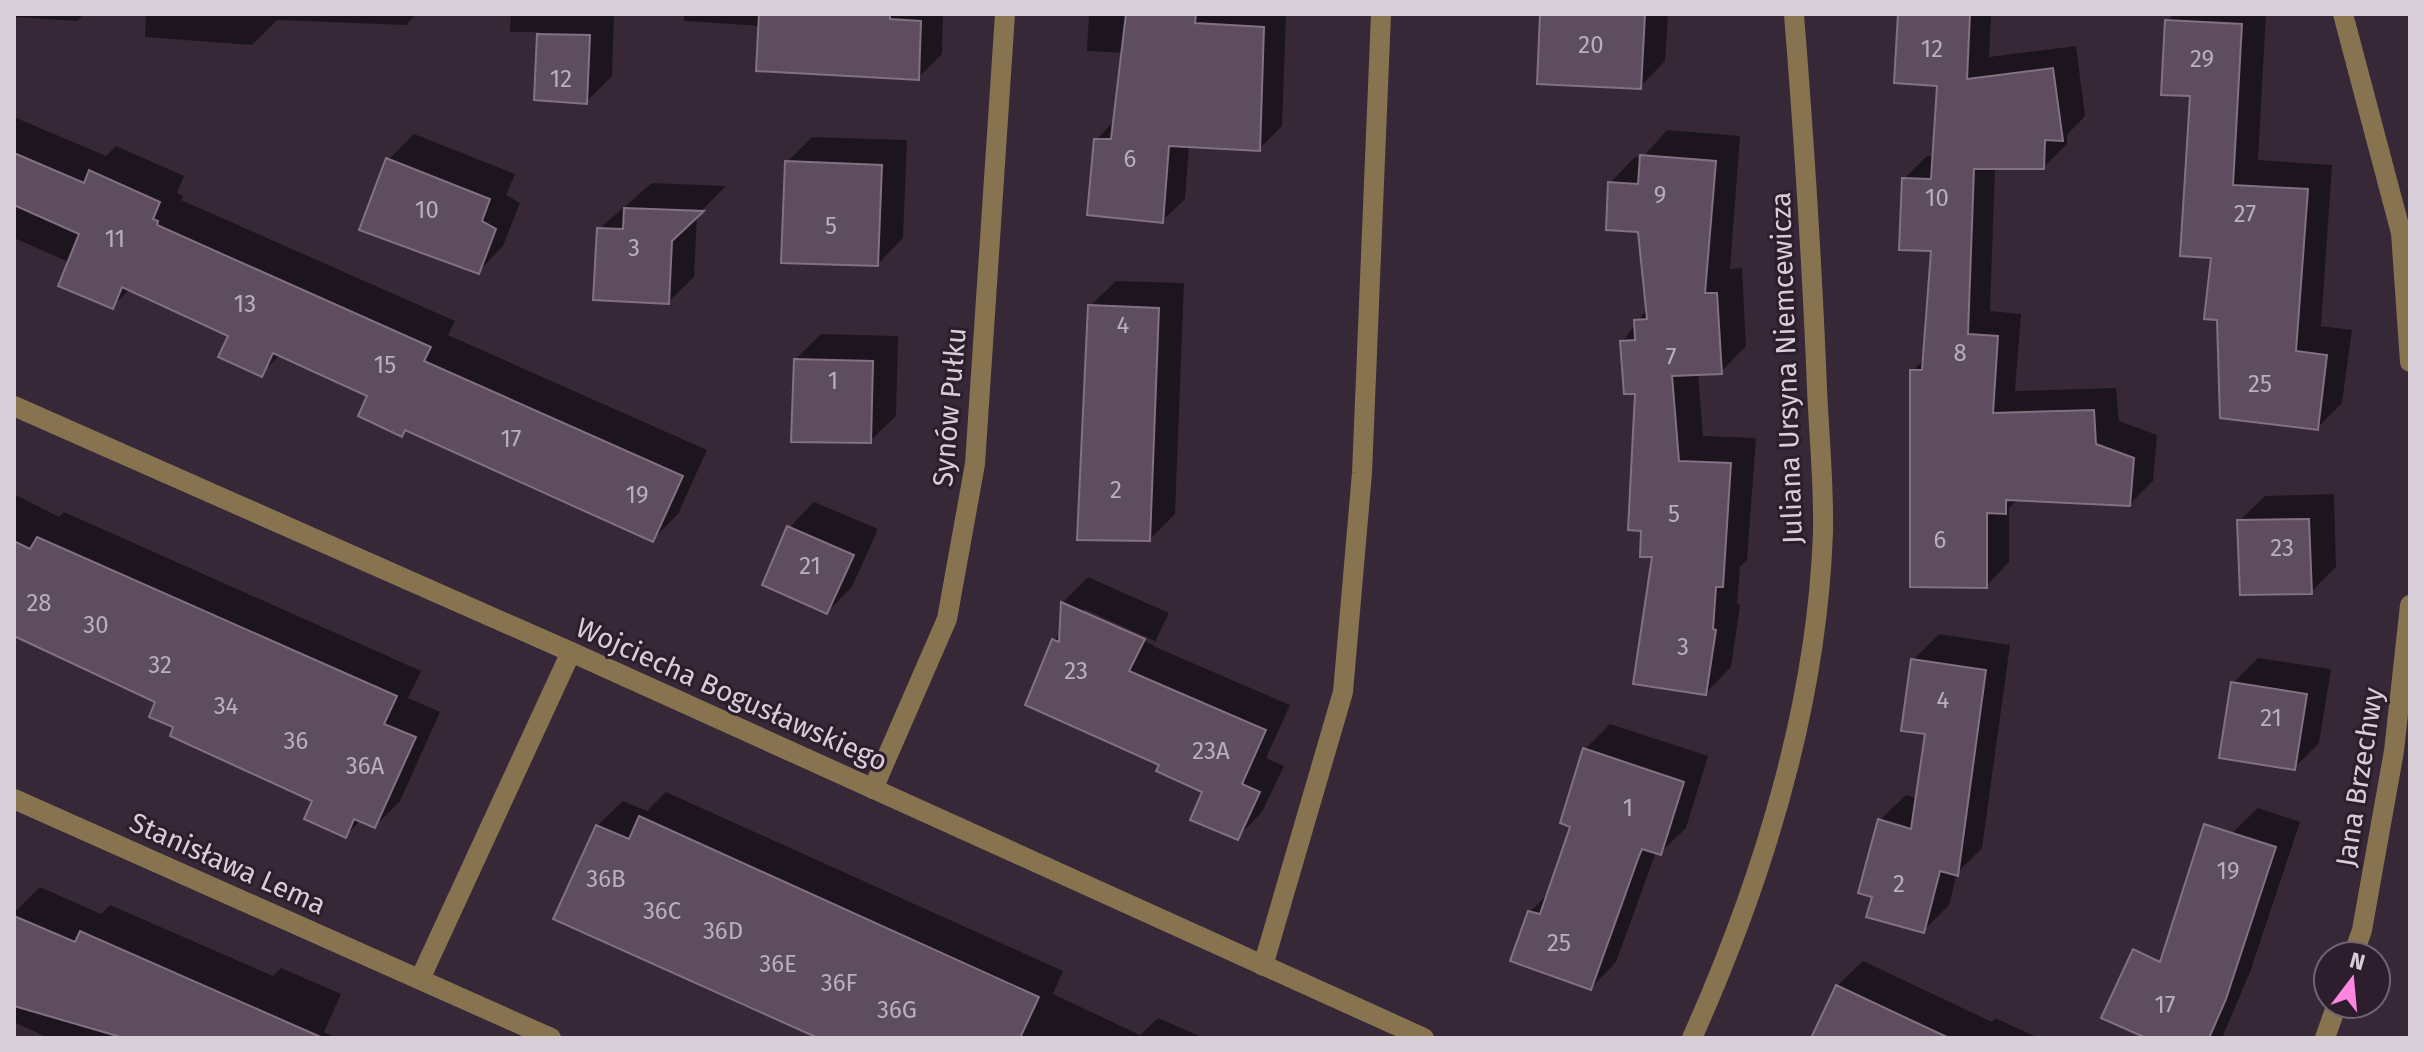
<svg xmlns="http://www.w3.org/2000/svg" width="2424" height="1052" viewBox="0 0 2424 1052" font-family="'Fira Sans',sans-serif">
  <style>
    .shadow { fill: #0007; fill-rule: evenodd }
    .building { fill: #5e4d5e; stroke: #837183; stroke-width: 2 }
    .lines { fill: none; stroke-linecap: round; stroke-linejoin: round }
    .minor { stroke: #877350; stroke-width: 20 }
    .labels { text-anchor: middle; stroke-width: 6; stroke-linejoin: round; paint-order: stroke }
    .number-label { font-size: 24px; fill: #baaeba }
    .street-label { font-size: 28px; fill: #d8ced8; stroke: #2d1e2e }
  </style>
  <rect width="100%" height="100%" fill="#372838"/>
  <g class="shadow">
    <path d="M14,14h70l-7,7 -63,-4z"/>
    <path d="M146,14h270l-10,11 -129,-5 -25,25 -107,-8z"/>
    <path d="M511,14h103l-2,62 -26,26 -50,-3 3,-67h-29z"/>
    <path d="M684,14h259l-1,40 -24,24 -157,-52 -77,-5z"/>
    <path d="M1089,14h197l-4,112 -23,23 -70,-4 -4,54 -23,22 -66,-81 19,-20 8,-67 -36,-2z"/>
    <path d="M1542,14h126l-3,47 -25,26z"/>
    <path d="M1900,14h91l-2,43 87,-11 9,70 -18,19v9l-23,23h-49l-5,144 31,3 -6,77 101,-3 3,33 38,14 -4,46 -23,23 -112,-5 -9,9v54l-23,24 -74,-215 13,-12 8,-110 -29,-70 23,-23h7l5,-72z"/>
    <path d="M2174,14h92l-8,146 74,5 -11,161 31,4 -10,73 -25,25 -98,-110 -27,-223 -25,-74z"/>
    <path d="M14,117l92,39 10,-10 68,30 -7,17 6,3 -2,4 274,121 -7,14 259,115 -29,64 -25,25 -246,-110 -5,5 -32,-39 -89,-41 -20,20 -30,-39 -101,-46 -18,18 -41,-44 -57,-25z"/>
    <path d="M1667,130l73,6 -10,133 12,-1 4,78 -25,26 -23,1 5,63 53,2 -9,122 -7,7 -3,37 3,1 -9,62 -25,26 -52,-138 -16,-163 -16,-50 26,-34 -8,-78 -30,-47 25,-26 7,1z"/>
    <path d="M414,134l101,40 -9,21 14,8 -17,43 -25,26 -90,-112z"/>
    <path d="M812,137l95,3 -4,98 -25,26 -91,-102z"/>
    <path d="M652,183l74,3 -29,29 -3,62 -26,25 -69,-73z"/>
    <path d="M1116,281l68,2 -9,231 -25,25 -60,-233z"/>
    <path d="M821,334l77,2 -2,80 -26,25 -74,-82z"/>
    <path d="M14,494l45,23 5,-5 357,159 -13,27 32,14 -40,89 -25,25 -14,-6 -15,15 -31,-35 -139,-74 -18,-24 -144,-67z"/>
    <path d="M2334,494l2,73 -25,25 -72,-71 26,-25z"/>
    <path d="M814,502l64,27 -26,58 -25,25 -38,-84z"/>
    <path d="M1088,577l81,36 -16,33 137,59 -24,53 18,8 -22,46 -25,26 -32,-47 -44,-27 -107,-124 7,-7 2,-31zM1084,609l71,32 -2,4 -69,-31z"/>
    <path d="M1939,634l71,11 -28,203 -25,25 -8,32 -26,26 -49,-35 6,-76 26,-25 11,3 10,-66 -14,-72z"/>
    <path d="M2258,658l73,11 -12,74 -25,25 -61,-85z"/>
    <path d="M1610,724l98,32 -22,72 -26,25 -4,-1 -40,110 -25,26 -61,-76 20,-20 23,-67 12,-76z"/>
    <path d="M666,792l397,179 -10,23 87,41 18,-17 46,20h-382l-225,-212 26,-25 24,10z"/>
    <path d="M2258,808l42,14 -50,150 -28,66h-80l90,-205z"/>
    <path d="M40,887l61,27 9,-9 163,71 8,-8 60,26 -17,38 13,6h-289l-34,-16v-109z"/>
    <path d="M1863,961l129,61 3,-4 44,20h-226l24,-52z"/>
  </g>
  <g class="building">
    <path d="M759,14h131v5l31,2 -2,59 -163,-9z"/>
    <path d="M1126,14h70l-1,9 69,4 -4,124 -91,-5 -6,77 -76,-8 7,-76h17z"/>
    <path d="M1540,14h105l-4,75 -104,-5z"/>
    <path d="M1898,14h72l-3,65 86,-11 10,73 -18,-1 -1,29h-70l-6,165 30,2 -5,77 101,-3 2,34 38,14 -4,48 -124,-6v14l-19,-1v75l-77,-1v-217h12l9,-119 -32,-1 3,-72 29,1 6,-93 -43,-3z"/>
    <path d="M2165,20l77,4 -9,161 75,4 -12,162 31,4 -9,75 -98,-12 -3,-98 -13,-1 7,-61 -31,-2 10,-160 -29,-1z"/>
    <path d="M537,34l53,1 -3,69 -53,-4z"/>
    <path d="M14,153l70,30 5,-13 71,32 -7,17 5,2 -1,4 274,122 -7,14 259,115 -30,66 -248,-112 -3,7 -44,-21 9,-20 -94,-43 -11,24 -44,-20 10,-21 -106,-49 -9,22 -55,-23 21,-52 -65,-29z"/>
    <path d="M1640,155l76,6 -11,132h12l5,81 -50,2 7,85 52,2 -8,124h-7l-3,42 3,1 -10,65 -73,-11 19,-127h-12l1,-26 -13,-1 7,-136h-11l-4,-53 15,-1 -1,-20 13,-1 -9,-87 -32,-2 2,-48 30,2z"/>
    <path d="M386,158l104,41 -8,22 14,8 -17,45 -120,-44z"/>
    <path d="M785,161l97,4 -4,101 -97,-3z"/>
    <path d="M624,208l80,3 -32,30 -3,63 -76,-4 4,-72 26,1z"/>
    <path d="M1088,305l71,3 -9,233 -73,-1z"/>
    <path d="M794,359l79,2 -2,82 -80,-1z"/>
    <path d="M2309,519l3,75 -72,1 -3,-75z"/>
    <path d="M787,526l67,29 -27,59 -65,-29z"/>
    <path d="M37,537l360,159 -13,28 32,13 -41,91 -21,-9 -8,19 -42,-19 8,-18 -142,-65 3,-9 -24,-10 6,-15 -141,-66v-95l16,8z"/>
    <path d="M1061,602l84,37 -16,32 137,59 -24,54 18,8 -22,48 -48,-20 12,-28 -46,-21 3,-6 -134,-60 27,-66 7,3z"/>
    <path d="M1911,659l75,11 -28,206 -18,-5 -16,62 -58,-16 6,-20 -14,-4 20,-74 33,10 14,-95 -24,-3z"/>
    <path d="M2231,682l76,12 -12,76 -76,-12z"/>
    <path d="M1583,748l101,34 -23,73 -19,-6 -3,7 -48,134 -81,-29 18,-50 12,3 30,-87 -10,-4z"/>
    <path d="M639,816l400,181 -19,41h-202l-265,-119 43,-94 33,14z"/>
    <path d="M2204,824l72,23 -50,152 -17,39h-63l-45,-20 32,-69 27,13z"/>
    <path d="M14,916l61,26 5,-11 243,107h-199l-110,-32z"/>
    <path d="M1836,985l113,53h-138z"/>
  </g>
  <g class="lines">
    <g class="minor">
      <path d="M2343,14l58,219 9,129"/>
      <path d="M14,406l557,246 853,386"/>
      <path d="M873,789l74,-170 28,-155 30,-450"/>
      <path d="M14,799l537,239"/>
      <path d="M2353,956l9,-26 32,-179 16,-146"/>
      <path d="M1263,966l80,-274 19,-219 19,-459"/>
      <path d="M420,979l151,-327"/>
      <path d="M1692,1038c70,-156 125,-333 131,-506 1,-48 -4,-97 -6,-144 -5,-125 -13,-249 -23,-374"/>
      <path d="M2325,1038l12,-34"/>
    </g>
  </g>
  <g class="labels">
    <g class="number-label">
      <text x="1591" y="53">20</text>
      <text x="1932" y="57">12</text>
      <text x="2202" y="67">29</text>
      <text x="561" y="87">12</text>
      <text x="1130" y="167">6</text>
      <text x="1660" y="203">9</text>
      <text x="1937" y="206">10</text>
      <text x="427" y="218">10</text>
      <text x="2245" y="222">27</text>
      <text x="831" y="234">5</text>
      <text x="115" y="247">11</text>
      <text x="634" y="256">3</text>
      <text x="245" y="312">13</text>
      <text x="1123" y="333">4</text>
      <text x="1960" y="361">8</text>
      <text x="1671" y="365">7</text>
      <text x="385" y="373">15</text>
      <text x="833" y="389">1</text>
      <text x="2260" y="392">25</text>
      <text x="511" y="447">17</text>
      <text x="1116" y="498">2</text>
      <text x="637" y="503">19</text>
      <text x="1674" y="522">5</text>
      <text x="1940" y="548">6</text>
      <text x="2282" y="556">23</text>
      <text x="810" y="574">21</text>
      <text x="39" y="611">28</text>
      <text x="96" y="633">30</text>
      <text x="1683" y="655">3</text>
      <text x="160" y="673">32</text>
      <text x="1076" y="679">23</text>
      <text x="1943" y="708">4</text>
      <text x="226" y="714">34</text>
      <text x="2271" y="726">21</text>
      <text x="296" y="749">36</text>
      <text x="1211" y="759">23A</text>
      <text x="365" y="774">36A</text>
      <text x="1628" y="816">1</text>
      <text x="2228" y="879">19</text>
      <text x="606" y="887">36B</text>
      <text x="1899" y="892">2</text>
      <text x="662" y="919">36C</text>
      <text x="723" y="939">36D</text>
      <text x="1559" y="951">25</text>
      <text x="778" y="972">36E</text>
      <text x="839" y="991">36F</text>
      <text x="2165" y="1013">17</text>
      <text x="897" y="1018">36G</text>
    </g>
    <g class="street-label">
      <text transform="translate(1786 368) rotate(-92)" y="10">Juliana Ursyna Niemcewicza</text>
      <text transform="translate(949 407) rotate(-85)" y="10">Synów Pułku</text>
      <text transform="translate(732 694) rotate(24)" y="10">Wojciecha Bogusławskiego</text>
      <text transform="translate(2359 777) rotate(-81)" y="10">Jana Brzechwy</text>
      <text transform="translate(228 863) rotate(24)" y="10">Stanisława Lema</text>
    </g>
  </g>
  <rect width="2424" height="1052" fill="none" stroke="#d8ced8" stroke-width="32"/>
  <g transform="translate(2352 980) rotate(16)"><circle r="38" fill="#2d1e2e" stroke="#716472" stroke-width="2"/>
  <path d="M0-6L14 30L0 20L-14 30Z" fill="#fe85e0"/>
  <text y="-12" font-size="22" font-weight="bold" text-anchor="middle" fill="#d8ced8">N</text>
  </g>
</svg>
